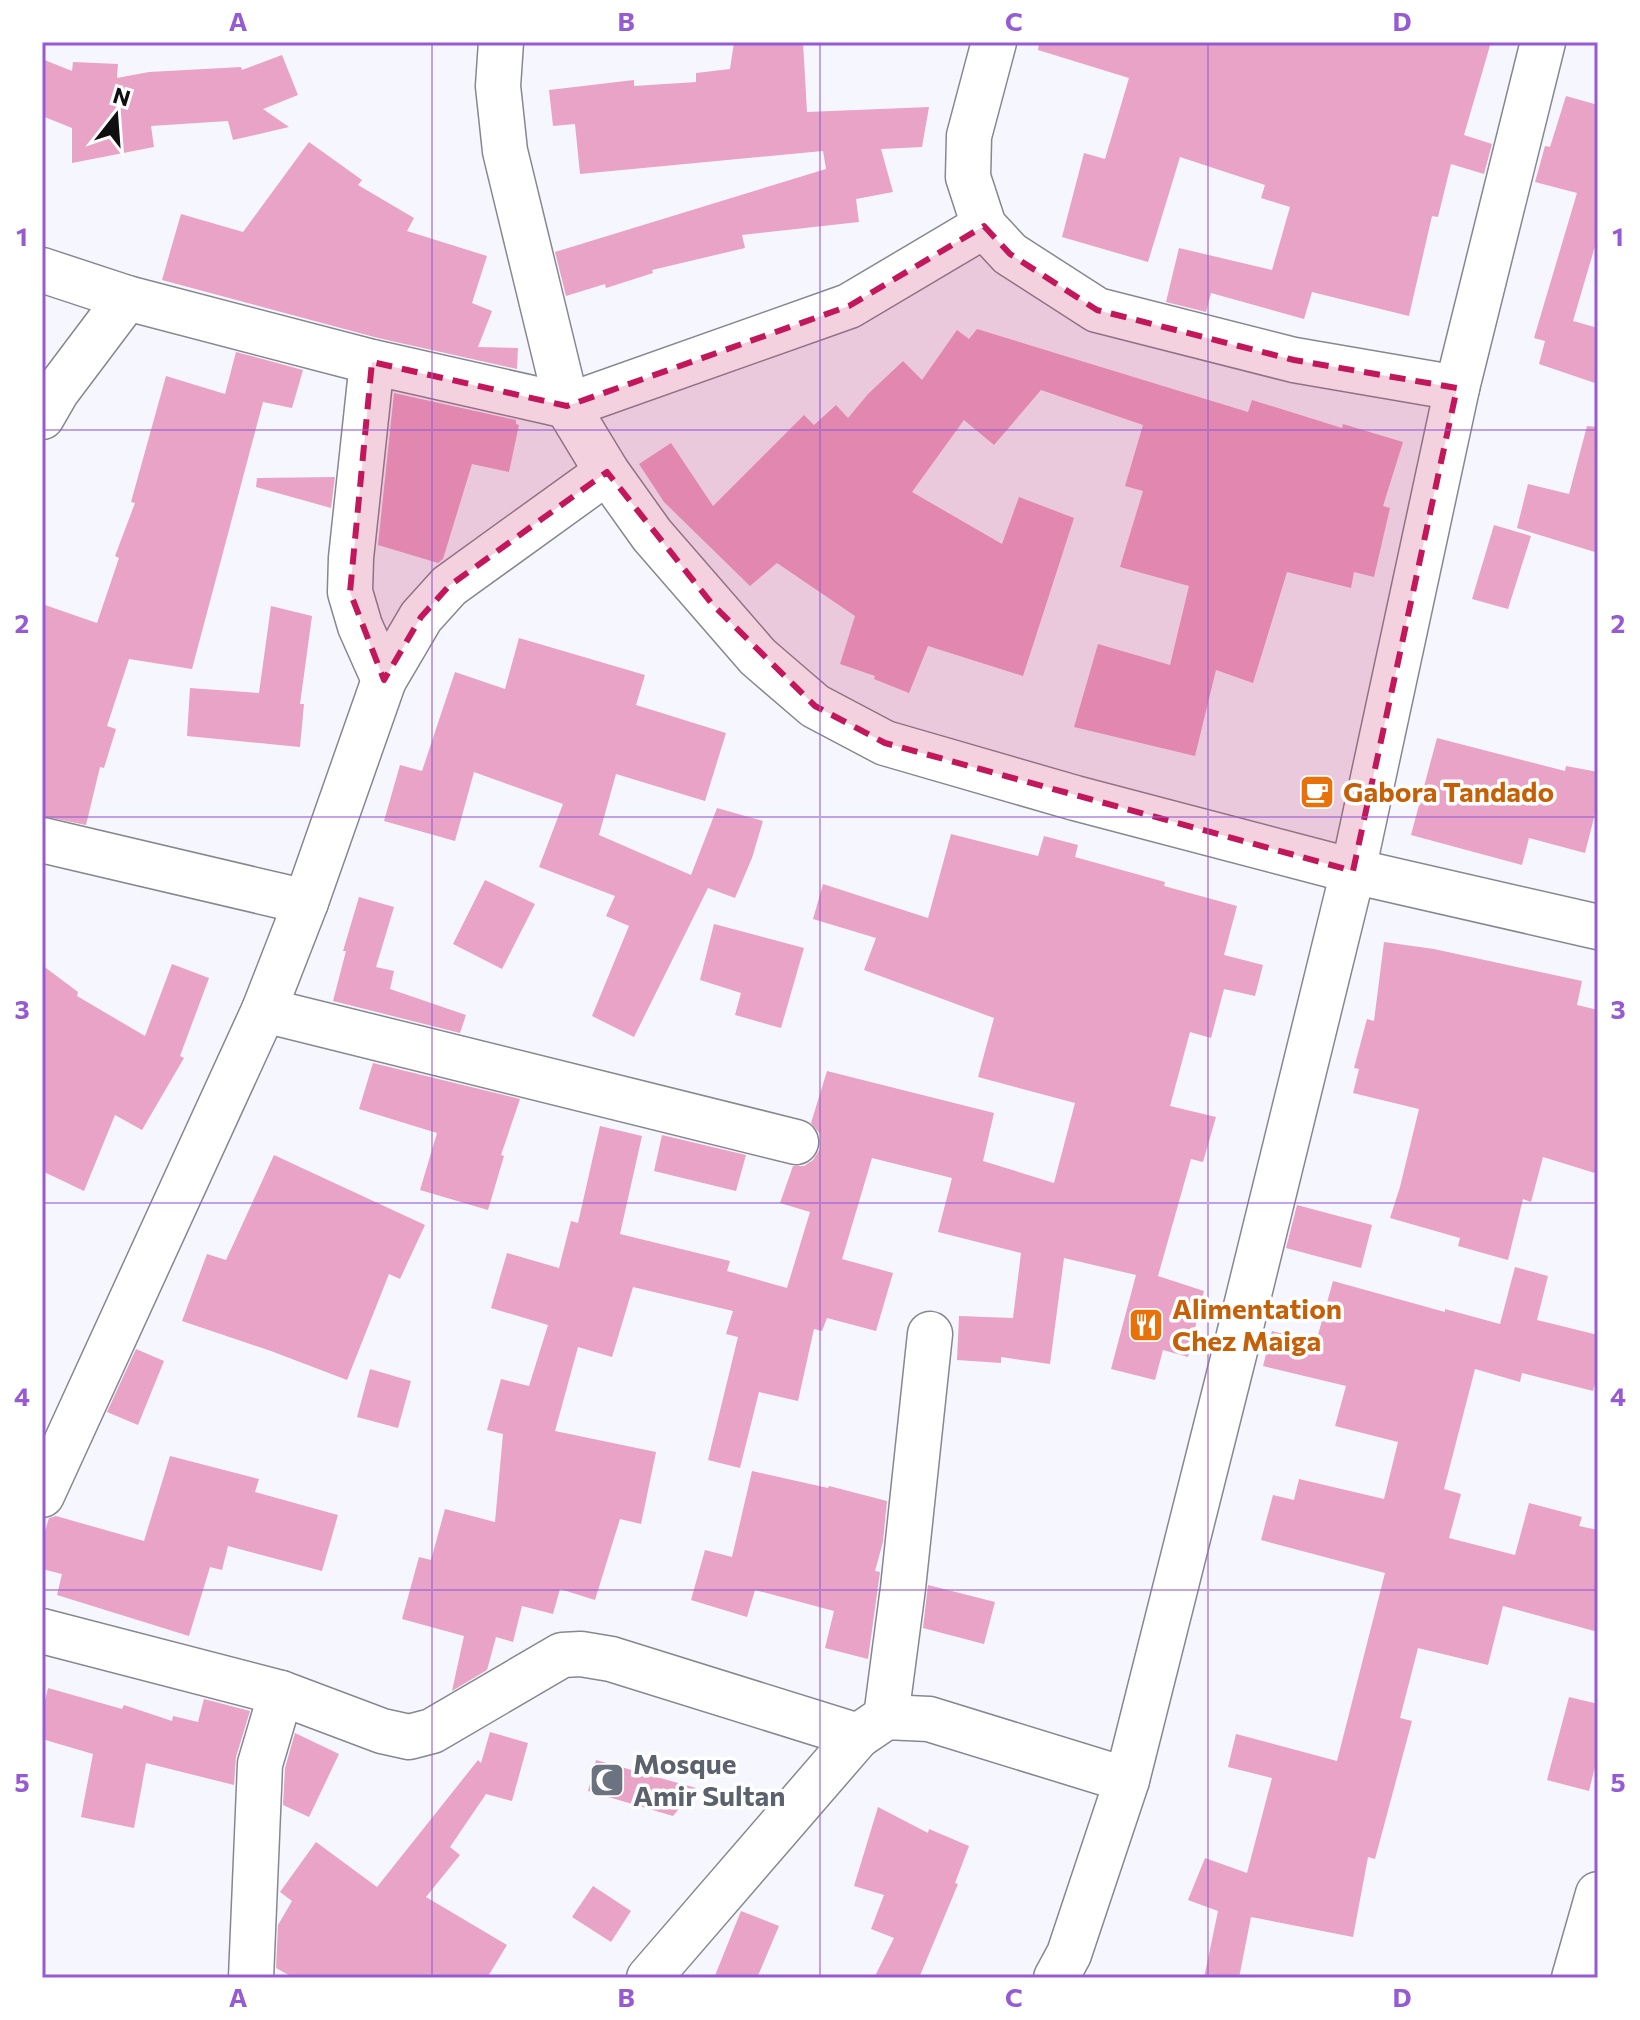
<svg xmlns="http://www.w3.org/2000/svg" width="1640" height="2020" viewBox="0 0 1640 2020" font-family="Commissioner,sans-serif">
  <style>
    .building { fill: #e9a3c6 }
    .lines { fill: none; stroke-linecap: round; stroke-linejoin: round }
    .street-casing { stroke: #87888f; stroke-width: 47 }
    .street { stroke: #fff; stroke-width: 44 }
    .marked { fill: #c2185b; fill-opacity: 0.2; stroke: #c2185b; stroke-width: 6; stroke-dasharray: 16 10; stroke-linejoin: round }
    .grid { fill: none; stroke: #965bd2; stroke-width: 2; stroke-opacity: 0.55 }
    .labels { text-anchor: middle; stroke-width: 7; stroke-linejoin: round; paint-order: stroke }
    .food-label { font-size: 28px; font-weight: bold; fill: #c56008; stroke: #fff; text-anchor: start }
    .worship-label { font-size: 28px; font-weight: bold; fill: #5b616d; stroke: #fff; text-anchor: start }
    .neatline { fill: none; stroke: #965bd2; stroke-width: 3 }
    .grid-label { font-size: 26px; text-anchor: middle; font-weight: bold; fill: #965bd2 }
  </style>
  <rect width="100%" height="100%" fill="#f6f6fe"/>
  <g class="building">
    <path d="M734,42h69l4,70 122,-5 -7,40 -41,2 12,43 -37,7 3,23 -117,13 3,13 -93,22 1,3 -47,15 -1,-4 -39,12 -11,-44 271,-83 -3,-18 -243,23 -5,-50 -22,2 -4,-36 85,-10v6l62,-4v-9l34,-4z"/>
    <path d="M1039,42h452l-27,93 28,9 -8,30 -33,-10 -13,53 -6,-1 -23,100 -97,-24 -8,27 -93,-26 -5,19 -40,-10 13,-54 93,22 18,-63 -29,-9 4,-13 -85,-28 -32,105 -86,-25 22,-84 21,6 24,-81 -91,-28z"/>
    <path d="M282,55l16,40 -35,14 26,18 -56,13 -5,-19 -77,5 3,21 -82,16v-35l-30,-12v-57l30,12 1,-9 45,2 -1,14 32,-6 92,-5 1,3z"/>
    <path d="M1566,96l32,9v131l-25,85 25,7v56l-59,-20 6,-23 -11,-3 43,-145 -42,-11 10,-36 5,1z"/>
    <path d="M309,142l53,38 -4,5 56,33 -7,13 80,25 -15,47 20,8 -14,36 40,1 -1,21 -139,-31 -216,-58 19,-66 62,18z"/>
    <path d="M977,329l271,83 4,-12 90,28 1,-4 60,18 -20,64 7,2 -16,69 -20,-5 -3,16 -64,-16 -34,111 -37,-13 -21,86 -121,-29 24,-83 72,21 19,-79 -69,-19 23,-76 -18,-5 18,-61 -102,-35 -47,55 -30,-25 -52,72 90,52 17,-47 55,21 -51,158 -95,-30 -19,47 -35,-14 1,-3 -35,-12 15,-48 -78,-53 -27,23 -86,-84 -25,-38 32,-21 42,63 91,-91 10,10 22,-20 12,13 20,-24 35,-33 19,19 35,-50 12,9z"/>
    <path d="M236,352l67,18 -11,38 -29,-6 -71,267 -63,-10 -22,67 9,3 -12,39 -4,-1 -14,58 -44,-9v-212l55,19 22,-65 -4,-2 20,-53 -4,-1 35,-126 59,18z"/>
    <path d="M394,393l122,27v4l3,1 -10,47 -37,-8 -29,95 -5,4 -60,-18z"/>
    <path d="M1587,426l11,1v126l-81,-25 11,-44 41,10z"/>
    <path d="M335,477l-4,31 -75,-21 1,-9z"/>
    <path d="M1494,525l37,11 -23,73 -36,-10z"/>
    <path d="M271,606l41,10 -12,88h4l-4,43 -113,-11 3,-48 69,5z"/>
    <path d="M519,638l126,37 -9,30 90,28 -21,68 -89,-27 -17,61 92,40 26,-67 46,13 -11,37 -17,40 -27,-10 -74,149 -42,-21 37,-90 -23,-10 9,-20 -76,-29 24,-63 -89,-32 -19,69 -71,-20 16,-56 22,6 33,-99 50,17z"/>
    <path d="M1437,738l128,33 1,-5 32,6v30l-13,51 -56,-15 -7,27 -111,-30z"/>
    <path d="M951,834l87,22 6,-20 34,9 -3,12 90,25 -1,4 73,20 -13,49 39,10 -8,31 -31,-7 -13,49 -21,-6 -20,74 46,11 -13,45 -12,-3 -33,117 46,15 -16,66 -25,-7 -8,30 -44,-11 25,-94 -72,-17 -14,106 -49,-7v6l-44,-3 2,-44 54,2 8,-65 -83,-21 14,-54 -80,-20 -30,101 51,14 -17,58 -49,-13 -5,13 -8,-2 -16,72 -39,-9 -19,76 -32,-8 30,-123 -12,-3 7,-23 -100,-24 -21,70 -34,-10 -23,84 101,21 -15,72 -21,-5 -25,81 -35,-11 -7,25 -31,-8 -9,36 -17,-5 -9,33 -35,21 12,-55 -62,-17 17,-62 12,3 14,-51 50,13 8,-88 -16,-4 14,-51 28,7 19,-61 -57,-17 16,-55 52,15 12,-47 7,2 22,-97 42,10 -22,98 110,27 -3,10 60,17 23,-76 -30,-9 13,-37h11l9,-6 7,-11v-15l-9,-11 16,-52 167,42 -11,48 71,22 21,-80 -97,-26 16,-59 -130,-48 12,-32 -63,-19 10,-35 105,34z"/>
    <path d="M485,880l50,24 -33,65 -49,-25z"/>
    <path d="M359,897l35,10 -18,60 18,4 -4,18 76,26 -6,18 -127,-32 13,-50h-3z"/>
    <path d="M714,924l90,24 -23,80 -46,-13 6,-22 -41,-13z"/>
    <path d="M1384,942l50,7 148,32 -5,24 21,5v164l-55,-17 -12,45 -8,-3 -15,61 -50,-14 2,-8 -70,-20 10,-31 19,-78 -66,-16 6,-24 -5,-1 13,-49 7,2z"/>
    <path d="M172,964l37,14 -29,78 4,2 -42,72 -27,-15 -31,76 -42,-20v-206l36,27 -1,4 68,40z"/>
    <path d="M373,1063l147,36 -19,56 3,1 -16,54 -68,-20 17,-57 -78,-24z"/>
    <path d="M662,1135l84,20 -10,36 -82,-20z"/>
    <path d="M274,1155l151,70 -25,54 -11,-5 -42,106 -76,-29 -89,-30 25,-67 19,6z"/>
    <path d="M1297,1205l75,20 -11,43 -75,-20z"/>
    <path d="M1515,1267l33,9 -11,44 61,15v37l-5,19 -71,-18 -2,9 -45,-13 -31,120 17,5 -12,44 66,17 14,-52 53,14 -3,9 19,4v102l-95,-26 -15,59 -70,-17 -18,70 12,3 -37,138 -7,-2 -15,80 -102,-20 -12,61h-35l14,-67 -30,-11 17,-42 42,15 25,-95 -44,-11 8,-33 101,27 48,-188 -124,-33 12,-45 21,5 5,-21 85,20 14,-57 -63,-16 11,-40 -83,-20 9,-35 44,11 17,-61 112,31v-3l55,15z"/>
    <path d="M136,1349l28,12 -26,64 -31,-13z"/>
    <path d="M370,1369l41,12 -13,47 -41,-11z"/>
    <path d="M170,1456l89,23 -4,13 83,23 -16,56 -94,-25 -6,24 -12,-3 -21,69 -132,-41 5,-21 -20,-5v-28l7,-23 7,-2 88,25z"/>
    <path d="M752,1471l76,17 1,-2 58,15 -4,41 -8,29 5,1 -12,87 -43,-11 9,-37 -79,-21 -8,27 -56,-17 14,-50 27,7z"/>
    <path d="M928,1585l67,17 -11,42 -61,-16z"/>
    <path d="M48,1688l74,21 2,-4 48,16 1,-5 25,6 6,-23 46,12 -14,46 -2,28 -88,-22 -12,65 -53,-11 12,-63 -51,-15v-26z"/>
    <path d="M1569,1697l29,7v51l-9,36 -42,-11z"/>
    <path d="M490,1732l38,11 -16,58 -26,-7 -36,53 10,8 -34,42 81,48 -20,33h-193l-18,-10 2,-43 14,-24 -12,-9 36,-50 61,45 101,-127 3,3z"/>
    <path d="M295,1733l44,21 -30,63 -26,-12 2,-37z"/>
    <path d="M596,1760l100,28 -23,28 -85,-25z"/>
    <path d="M878,1807l50,26 1,-4 40,17 -14,37 3,1 -39,94h-45l20,-40 -23,-9 13,-34 -30,-9z"/>
    <path d="M593,1886l38,25 -20,31 -39,-25z"/>
    <path d="M741,1911l38,15 -22,52h-43z"/>
  </g>
  <g class="lines">
    <g class="street-casing">
      <g id="street">
        <path d="M501,42l-3,44 7,65 62,255 40,66 45,63 106,122 57,49 70,37 190,55 278,73 245,56"/>
        <path d="M994,42l-25,94 -1,41 16,49 26,28 87,56 197,50 163,28"/>
        <path d="M42,270l85,28 245,64 195,44 282,-100 135,-80"/>
        <path d="M372,362l-21,196 -1,34 10,34 24,54"/>
        <path d="M42,417l15,-26 70,-93"/>
        <path d="M42,840l264,62"/>
        <path d="M264,1010l532,132"/>
        <path d="M42,1495l222,-485 42,-108 78,-222 37,-63 28,-31 158,-114"/>
        <path d="M42,1631l239,62 101,38 27,6 23,-6 130,-76 19,-1 30,5 247,77 28,-19 43,2 198,61"/>
        <path d="M886,1717l17,-129 27,-254"/>
        <path d="M251,1978l9,-214 21,-71"/>
        <path d="M649,1978l209,-242"/>
        <path d="M1056,1978l13,-24 58,-174 111,-441 115,-468 104,-483 86,-346"/>
        <path d="M1574,1978l24,-84"/>
      </g>
    </g>
    <use href="#street" class="street"/>
  </g>
  <path class="marked" d="M984,226l26,28 87,56 197,50 163,28 -104,483 -468,-128 -70,-37 -103,-102 -105,-132 -158,114 -28,31 -37,63 -34,-88 22,-230 195,44 282,-100z"/>
  <path class="grid" d="M432,42v1936M820,42v1936M1208,42v1936M42,430h1556M42,817h1556M42,1203h1556M42,1590h1556"/>
  <defs>
    <g id="cafe-square" transform="scale(1.8)"><rect x="-9" y="-9" width="18" height="18" rx="4" fill="#e8710a" stroke="#fff"/><path d="M-5.5-4.5H6V0H3Q3 3.5 0 3.5H-2.5Q-5.5 3.5-5.5 0ZM3-3.2v2h1.7v-2ZM-6 4.5H4V6H-6Z" fill="#fff"/></g>
    <g id="restaurant-square" transform="scale(1.8)"><rect x="-9" y="-9" width="18" height="18" rx="4" fill="#e8710a" stroke="#fff"/><path d="M-5-6h1v4h1v-4h1v4h1v-4h1v5L-1.5 .5V6h-2V.5L-5-1ZM5-6V6H3V1.5H1.5Q1.5-4 5-6Z" fill="#fff"/></g>
    <g id="mosque-square" transform="scale(1.8)"><rect x="-9" y="-9" width="18" height="18" rx="4" fill="#6b7280" stroke="#fff"/><path d="M3.5-4.9A6 6 0 1 0 3.5 4.9A5 5 0 1 1 3.5-4.9Z" fill="#fff"/></g>
  </defs>
  <g fill-rule="evenodd">
    <use href="#cafe-square" x="1317" y="792"/>
    <use href="#restaurant-square" x="1146" y="1325"/>
    <use href="#mosque-square" x="607" y="1780"/>
  </g>
  <g class="labels">
    <g class="food-label">
      <text x="1343" y="802">Gabora Tandado</text>
      <text x="1172" y="1319">Alimentation<tspan x="1172" dy="32">Chez Maiga</tspan></text>
    </g>
    <g class="worship-label">
      <text x="633" y="1774">Mosque<tspan x="633" dy="32">Amir Sultan</tspan></text>
    </g>
  </g>
  <rect width="1640" height="2020" fill="none" stroke="#ffffff" stroke-width="88"/>
  <g transform="translate(116 116) rotate(17)" stroke="#ffffff" stroke-width="6" paint-order="stroke">
  <path d="M0-6L14 30L0 20L-14 30Z" fill="#0f0f12"/>
  <text y="-12" font-size="22" font-weight="bold" text-anchor="middle" fill="#0f0f12">N</text>
  </g>
  <rect x="44" y="44" width="1552" height="1932" class="neatline"/>
  <g class="grid-label">
    <text x="238" y="31">A</text>
    <text x="626" y="31">B</text>
    <text x="1014" y="31">C</text>
    <text x="1402" y="31">D</text>
    <text x="22" y="246">1</text>
    <text x="1618" y="246">1</text>
    <text x="22" y="633">2</text>
    <text x="1618" y="633">2</text>
    <text x="22" y="1019">3</text>
    <text x="1618" y="1019">3</text>
    <text x="22" y="1406">4</text>
    <text x="1618" y="1406">4</text>
    <text x="22" y="1792">5</text>
    <text x="1618" y="1792">5</text>
    <text x="238" y="2007">A</text>
    <text x="626" y="2007">B</text>
    <text x="1014" y="2007">C</text>
    <text x="1402" y="2007">D</text>
  </g>
</svg>
